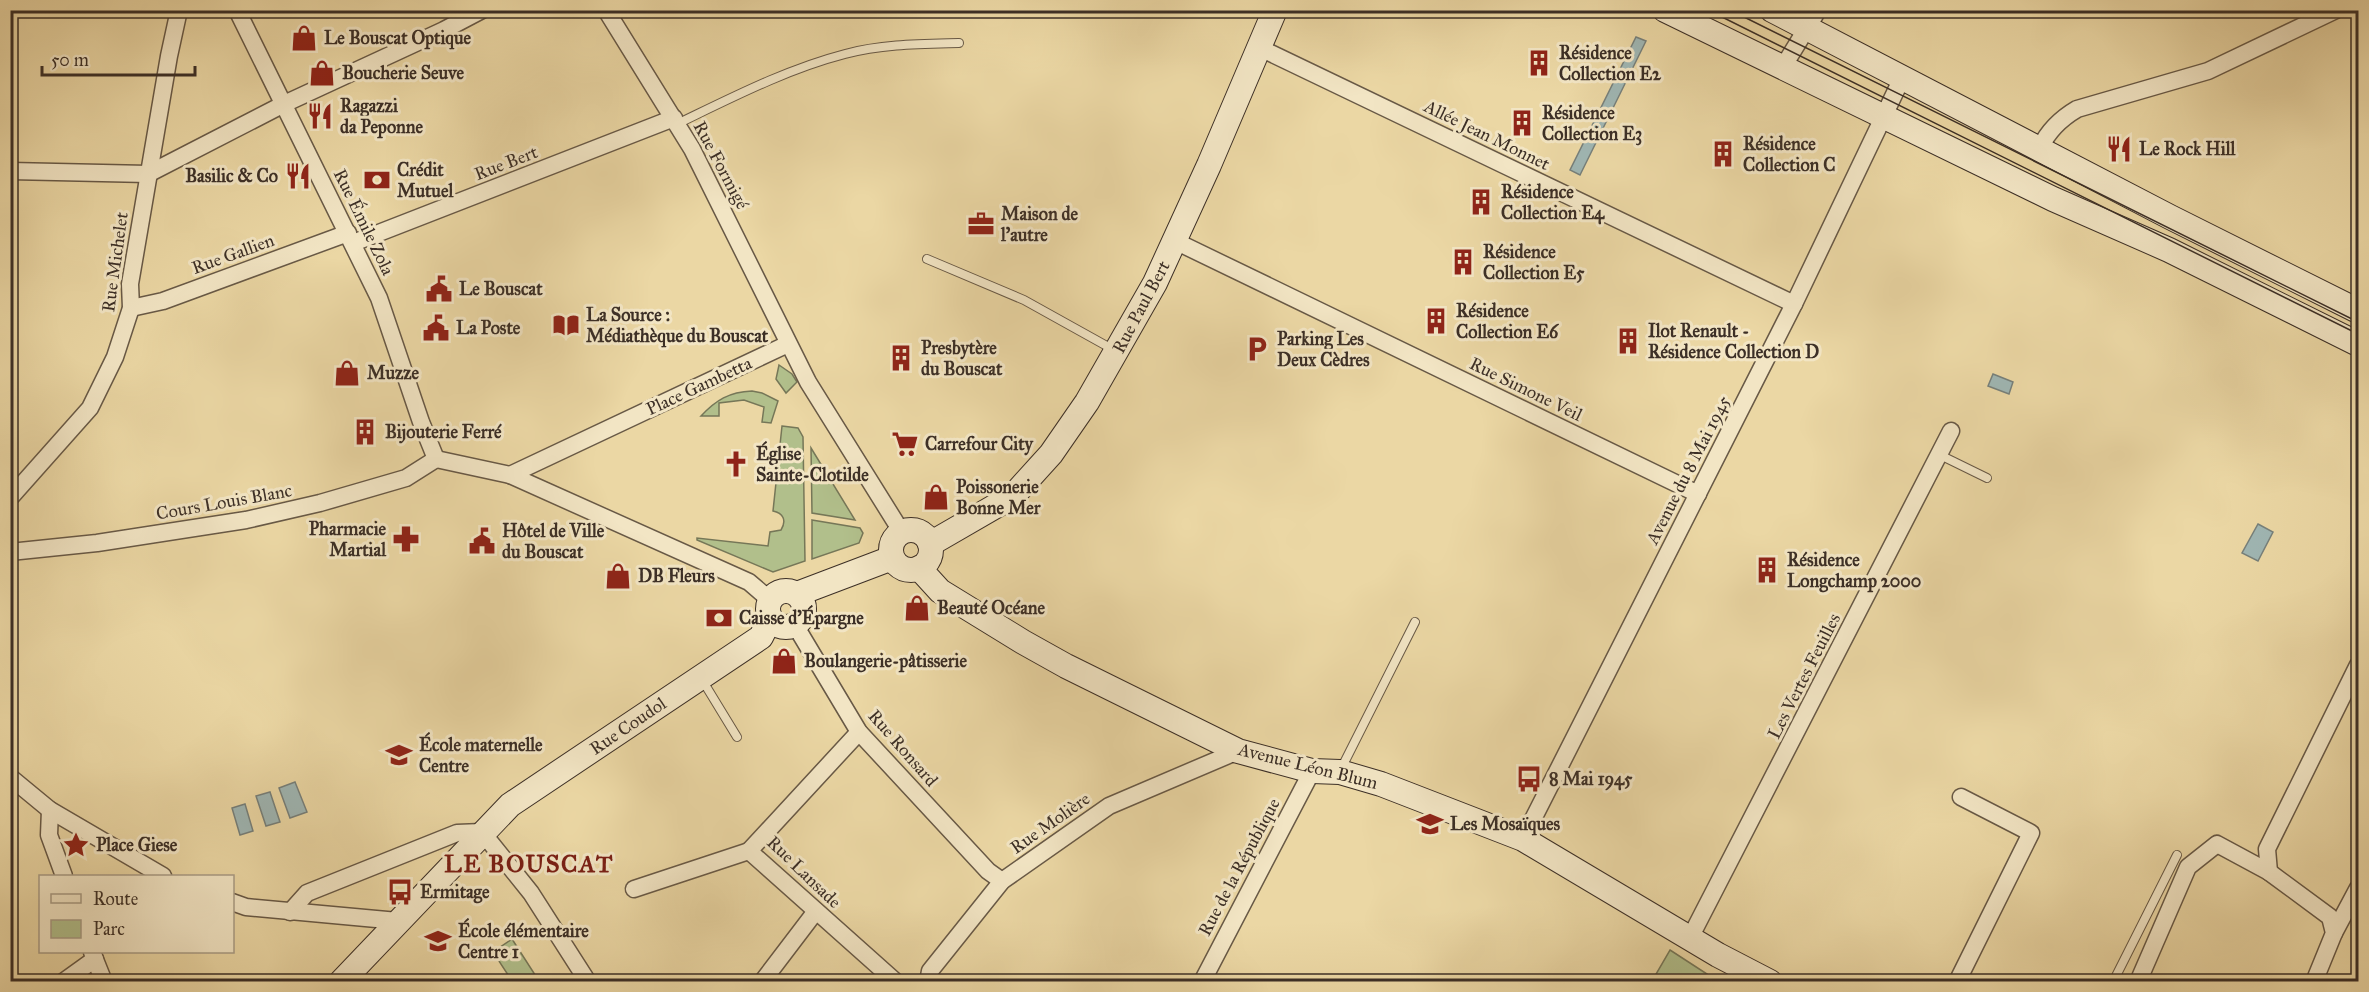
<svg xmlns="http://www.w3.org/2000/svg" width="2369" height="992" viewBox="0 0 2369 992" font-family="'IM FELL Great Primer',serif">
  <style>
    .green { fill: #b1bf8b; stroke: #767758; stroke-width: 1.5 }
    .water { fill: #9fb6b3; stroke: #77807b; stroke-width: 1.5 }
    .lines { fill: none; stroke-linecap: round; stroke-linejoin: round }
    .lane-casing { stroke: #685946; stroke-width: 10 }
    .street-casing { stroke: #685946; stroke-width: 19 }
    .secondary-casing { stroke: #3c2f26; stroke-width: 26 }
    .lane { stroke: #f2e5c4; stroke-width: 8 }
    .street { stroke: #f2e5c4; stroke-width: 16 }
    .secondary { stroke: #f2e5c4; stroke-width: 24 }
    .tram { stroke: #3c2f26; stroke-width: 1.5 }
    .labels { text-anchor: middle; stroke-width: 6; stroke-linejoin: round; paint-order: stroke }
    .poi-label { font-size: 18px; font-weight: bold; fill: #3c2f26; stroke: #f2e5c4; text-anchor: start }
    .street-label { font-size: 18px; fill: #3c2f26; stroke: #f2e5c4 }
    .district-label { font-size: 24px; font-weight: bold; letter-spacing: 1.5px; fill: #7a1f14; stroke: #f2e5c4 }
  </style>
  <rect width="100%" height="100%" fill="#ebd7a4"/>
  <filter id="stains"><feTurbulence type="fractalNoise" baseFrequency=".00333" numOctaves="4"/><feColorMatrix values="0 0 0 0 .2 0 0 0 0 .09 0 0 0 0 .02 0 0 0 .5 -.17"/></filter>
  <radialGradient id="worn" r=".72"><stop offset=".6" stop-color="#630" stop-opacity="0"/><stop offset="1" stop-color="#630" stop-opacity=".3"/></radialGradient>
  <g class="green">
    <path d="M779,365l13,9 5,8 -11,11 -10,-14z"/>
    <path d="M752,391l10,2 16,8 -7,22 -9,-1 2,-15 -20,-7 -25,3v13h-18c15,-16 28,-24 51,-25z"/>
    <path d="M782,426l16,2 5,9 2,124 -32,11 -76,-32v-2l71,8 2,-14 11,-2c6,-10 2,-17 -8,-19z"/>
    <path d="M811,448l44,72 -43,-7z"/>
    <path d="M812,520l48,8 3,5 -4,10 -47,16z"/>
    <path d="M512,939l27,42h-27l-19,-29z"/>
    <path d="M1670,950l37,24 -5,7h-50z"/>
  </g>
  <g class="water">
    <path d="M1636,37l10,4 -66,134 -10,-5z"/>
    <path d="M1993,374l20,8 -4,12 -21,-8z"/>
    <path d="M2258,524l15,8 -15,29 -16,-8z"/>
    <path d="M295,782l12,30 -17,6 -11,-30z"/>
    <path d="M270,792l10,30 -14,4 -10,-30z"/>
    <path d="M245,804l8,27 -13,4 -8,-27z"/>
  </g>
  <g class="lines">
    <g class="lane-casing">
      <g id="lane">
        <path d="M677,124c54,-26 110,-55 168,-70 37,-10 76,-10 114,-11"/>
        <path d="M927,259l97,41 90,50"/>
        <path d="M1940,455l47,23"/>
        <path d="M701,678l36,59"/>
        <path d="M1341,769l74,-147"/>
        <path d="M2113,982l64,-127"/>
      </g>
    </g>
    <g class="street-casing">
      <g id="street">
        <path d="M237,10l142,288 42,124 15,37"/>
        <path d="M606,10l86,139 116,233 93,149"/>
        <path d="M1260,48l534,256"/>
        <path d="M1783,67l35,-57"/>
        <path d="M2040,148c8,-17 20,-29 37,-39l131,-38 128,-61"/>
        <path d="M10,171l138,3 136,-70 160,-74 38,-20"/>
        <path d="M1175,241l523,253"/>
        <path d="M353,243l321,-125"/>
        <path d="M131,308l32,-7 185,-68"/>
        <path d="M436,459l74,16 239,107 21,18"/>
        <path d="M510,475l278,-131"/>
        <path d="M10,498l80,-90 25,-51 16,-49 -1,-24 39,-228 10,-46"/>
        <path d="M10,552l87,-9 149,-23 74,-17 86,-25 30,-19"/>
        <path d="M795,625l64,107 129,139 14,10"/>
        <path d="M859,732l-110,119 147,131"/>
        <path d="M10,777l40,33 113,66"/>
        <path d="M50,810l-1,25 15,41"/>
        <path d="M1523,839l271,-535 108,-226"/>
        <path d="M2269,872l-2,-23 91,-184"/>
        <path d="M634,889l115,-38"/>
        <path d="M232,902l14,5 152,14"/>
        <path d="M290,912l17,-19 150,-60 25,-1 49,61 57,89"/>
        <path d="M2334,933l24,-45"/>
        <path d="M1690,938l261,-507"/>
        <path d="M92,952l12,30"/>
        <path d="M63,982l32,-23"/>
        <path d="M762,982l54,-71"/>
        <path d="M928,982l2,-11 72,-90 107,-75 129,-55"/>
        <path d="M1202,982l110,-211"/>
        <path d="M1957,982l74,-149 -70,-36"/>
        <path d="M2138,982l50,-115 29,-23 52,28 61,45 4,16 -20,49"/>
      </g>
    </g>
    <g class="secondary-casing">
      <g id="secondary">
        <path d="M1665,10l388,189 116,51 189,94"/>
        <path d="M1772,10l398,207 188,94"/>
        <circle cx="911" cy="550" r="20"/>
        <path d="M930,544l83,-48 38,-42 36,-52 68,-119 54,-118 66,-155"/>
        <path d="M919,568l21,23 83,51 43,24 172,85 74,20 28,1 41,12 142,55 195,116 52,27"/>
        <circle cx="786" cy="609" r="18"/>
        <path d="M797,594l95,-36"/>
        <path d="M341,982l169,-177 251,-168 9,-18"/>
      </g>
    </g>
    <use href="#lane" class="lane"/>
    <use href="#street" class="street"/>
    <use href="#secondary" class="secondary"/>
    <g class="tram">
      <path d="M1708,10l650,324"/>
      <path d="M1730,10l628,312"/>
    </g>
  </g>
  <defs>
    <g id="shop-bare" transform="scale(2.07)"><path d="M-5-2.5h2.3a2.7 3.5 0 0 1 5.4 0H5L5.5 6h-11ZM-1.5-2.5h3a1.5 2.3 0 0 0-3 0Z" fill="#8f2418" stroke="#f2e5c4" stroke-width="2.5" paint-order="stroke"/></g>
    <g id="building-bare" transform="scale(2.07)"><path d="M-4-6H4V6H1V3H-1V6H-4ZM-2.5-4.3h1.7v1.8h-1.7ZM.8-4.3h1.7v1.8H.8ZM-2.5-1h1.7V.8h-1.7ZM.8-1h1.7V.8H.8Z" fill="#8f2418" stroke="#f2e5c4" stroke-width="2.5" paint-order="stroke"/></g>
    <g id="restaurant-bare" transform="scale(2.07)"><path d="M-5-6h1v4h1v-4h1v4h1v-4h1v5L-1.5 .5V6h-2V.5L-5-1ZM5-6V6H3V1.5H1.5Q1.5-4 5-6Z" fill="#8f2418" stroke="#f2e5c4" stroke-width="2.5" paint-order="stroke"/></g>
    <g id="bank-bare" transform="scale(2.07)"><path d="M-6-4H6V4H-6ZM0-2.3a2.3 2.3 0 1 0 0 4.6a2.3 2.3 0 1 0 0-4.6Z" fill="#8f2418" stroke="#f2e5c4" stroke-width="2.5" paint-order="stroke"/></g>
    <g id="office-bare" transform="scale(2.07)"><path d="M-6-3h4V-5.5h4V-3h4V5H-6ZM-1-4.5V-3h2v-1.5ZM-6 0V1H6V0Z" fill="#8f2418" stroke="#f2e5c4" stroke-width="2.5" paint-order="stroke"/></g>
    <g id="civic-bare" transform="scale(2.07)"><path d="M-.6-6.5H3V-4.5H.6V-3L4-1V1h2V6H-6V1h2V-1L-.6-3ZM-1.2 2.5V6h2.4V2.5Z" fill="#8f2418" stroke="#f2e5c4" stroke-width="2.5" paint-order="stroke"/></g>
    <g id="library-bare" transform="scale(2.07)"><path d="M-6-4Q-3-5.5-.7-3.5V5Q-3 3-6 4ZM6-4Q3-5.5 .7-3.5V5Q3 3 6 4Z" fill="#8f2418" stroke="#f2e5c4" stroke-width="2.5" paint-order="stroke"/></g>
    <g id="parking-bare" transform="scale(2.07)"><path d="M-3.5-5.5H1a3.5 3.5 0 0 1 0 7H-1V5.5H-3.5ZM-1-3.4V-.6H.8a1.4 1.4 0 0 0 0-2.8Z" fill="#8f2418" stroke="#f2e5c4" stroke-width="2.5" paint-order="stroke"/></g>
    <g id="supermarket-bare" transform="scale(2.07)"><path d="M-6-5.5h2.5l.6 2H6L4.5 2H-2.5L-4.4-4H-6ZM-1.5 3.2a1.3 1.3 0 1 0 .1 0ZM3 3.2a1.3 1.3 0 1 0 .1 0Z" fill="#8f2418" stroke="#f2e5c4" stroke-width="2.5" paint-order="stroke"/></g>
    <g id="church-bare" transform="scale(2.07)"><path d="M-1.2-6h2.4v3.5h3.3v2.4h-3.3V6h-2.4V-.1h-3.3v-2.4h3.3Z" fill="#8f2418" stroke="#f2e5c4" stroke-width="2.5" paint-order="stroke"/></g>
    <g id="pharmacy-bare" transform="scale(2.07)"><path d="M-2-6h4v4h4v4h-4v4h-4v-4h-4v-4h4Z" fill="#8f2418" stroke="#f2e5c4" stroke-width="2.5" paint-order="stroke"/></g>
    <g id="school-bare" transform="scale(2.07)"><path d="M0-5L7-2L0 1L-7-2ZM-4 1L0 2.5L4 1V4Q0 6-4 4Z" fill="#8f2418" stroke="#f2e5c4" stroke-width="2.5" paint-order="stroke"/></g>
    <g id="bus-bare" transform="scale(2.07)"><path d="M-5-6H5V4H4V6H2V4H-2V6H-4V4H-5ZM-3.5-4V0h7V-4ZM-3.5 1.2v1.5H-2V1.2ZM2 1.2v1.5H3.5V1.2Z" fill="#8f2418" stroke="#f2e5c4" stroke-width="2.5" paint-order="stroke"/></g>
    <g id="sight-bare" transform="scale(2.07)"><path d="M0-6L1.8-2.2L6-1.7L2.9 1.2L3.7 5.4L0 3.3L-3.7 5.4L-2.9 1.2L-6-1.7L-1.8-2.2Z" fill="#8f2418" stroke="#f2e5c4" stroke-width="2.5" paint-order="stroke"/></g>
  </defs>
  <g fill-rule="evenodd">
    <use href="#shop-bare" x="304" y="38"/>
    <use href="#building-bare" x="1539" y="63"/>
    <use href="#shop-bare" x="322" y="73"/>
    <use href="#restaurant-bare" x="320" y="116"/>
    <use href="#building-bare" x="1522" y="123"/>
    <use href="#restaurant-bare" x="2119" y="149"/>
    <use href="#building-bare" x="1723" y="154"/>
    <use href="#restaurant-bare" x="298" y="176"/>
    <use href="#bank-bare" x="377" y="180"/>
    <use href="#building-bare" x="1481" y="202"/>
    <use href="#office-bare" x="981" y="224"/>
    <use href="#building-bare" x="1463" y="262"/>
    <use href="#civic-bare" x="439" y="289"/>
    <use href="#building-bare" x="1436" y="321"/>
    <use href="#library-bare" x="566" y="325"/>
    <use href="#civic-bare" x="436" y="328"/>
    <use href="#building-bare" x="1628" y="341"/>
    <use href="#parking-bare" x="1257" y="349"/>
    <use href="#building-bare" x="901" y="358"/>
    <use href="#shop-bare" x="347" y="373"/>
    <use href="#building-bare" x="365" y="432"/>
    <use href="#supermarket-bare" x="905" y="444"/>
    <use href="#church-bare" x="736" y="464"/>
    <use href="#shop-bare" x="936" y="497"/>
    <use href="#pharmacy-bare" x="406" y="539"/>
    <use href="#civic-bare" x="482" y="541"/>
    <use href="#building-bare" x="1767" y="570"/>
    <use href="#shop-bare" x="618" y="576"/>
    <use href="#shop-bare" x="917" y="608"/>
    <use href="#bank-bare" x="719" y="618"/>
    <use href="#shop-bare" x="784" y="661"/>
    <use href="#school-bare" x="399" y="755"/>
    <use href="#bus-bare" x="1529" y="779"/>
    <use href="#school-bare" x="1430" y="824"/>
    <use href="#sight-bare" x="76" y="845"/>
    <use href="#bus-bare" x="400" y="892"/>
    <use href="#school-bare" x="438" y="941"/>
  </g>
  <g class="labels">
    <g class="poi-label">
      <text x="324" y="44">Le Bouscat Optique</text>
      <text x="1559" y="59">Résidence<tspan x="1559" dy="21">Collection E2</tspan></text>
      <text x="342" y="79">Boucherie Seuve</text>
      <text x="340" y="112">Ragazzi<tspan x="340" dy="21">da Peponne</tspan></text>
      <text x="1542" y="119">Résidence<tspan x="1542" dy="21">Collection E3</tspan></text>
      <text x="1743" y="150">Résidence<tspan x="1743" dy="21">Collection C</tspan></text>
      <text x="2139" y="155">Le Rock Hill</text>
      <text x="397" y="176">Crédit<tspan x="397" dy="21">Mutuel</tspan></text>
      <text x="278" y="182" text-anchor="end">Basilic &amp; Co</text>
      <text x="1501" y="198">Résidence<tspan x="1501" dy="21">Collection E4</tspan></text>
      <text x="1001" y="220">Maison de<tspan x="1001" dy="21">l'autre</tspan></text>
      <text x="1483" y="258">Résidence<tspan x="1483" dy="21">Collection E5</tspan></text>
      <text x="459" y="295">Le Bouscat</text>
      <text x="1456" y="317">Résidence<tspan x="1456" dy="21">Collection E6</tspan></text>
      <text x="586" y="321">La Source :<tspan x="586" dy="21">Médiathèque du Bouscat</tspan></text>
      <text x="456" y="334">La Poste</text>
      <text x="1648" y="337">Ilot Renault -<tspan x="1648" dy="21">Résidence Collection D</tspan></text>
      <text x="1277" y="345">Parking Les<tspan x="1277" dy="21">Deux Cèdres</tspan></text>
      <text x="921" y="354">Presbytère<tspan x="921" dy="21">du Bouscat</tspan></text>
      <text x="367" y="379">Muzze</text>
      <text x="385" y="438">Bijouterie Ferré</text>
      <text x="925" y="450">Carrefour City</text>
      <text x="756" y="460">Église<tspan x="756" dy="21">Sainte-Clotilde</tspan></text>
      <text x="956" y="493">Poissonerie<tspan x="956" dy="21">Bonne Mer</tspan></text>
      <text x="386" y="535" text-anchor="end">Pharmacie<tspan x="386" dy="21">Martial</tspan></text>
      <text x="502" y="537">Hôtel de Ville<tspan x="502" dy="21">du Bouscat</tspan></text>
      <text x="1787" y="566">Résidence<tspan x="1787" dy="21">Longchamp 2000</tspan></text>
      <text x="638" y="582">DB Fleurs</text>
      <text x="937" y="614">Beauté Océane</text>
      <text x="739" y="624">Caisse d'Épargne</text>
      <text x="804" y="667">Boulangerie-pâtisserie</text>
      <text x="419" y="751">École maternelle<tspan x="419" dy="21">Centre</tspan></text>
      <text x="1549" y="785">8 Mai 1945</text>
      <text x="1450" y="830">Les Mosaïques</text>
      <text x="96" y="851">Place Giese</text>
      <text x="420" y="898">Ermitage</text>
      <text x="458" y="937">École élémentaire<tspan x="458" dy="21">Centre 1</tspan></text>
    </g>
    <g class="street-label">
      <text transform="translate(1487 135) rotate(26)" y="6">Allée Jean Monnet</text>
      <text transform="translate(506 163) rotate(-21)" y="6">Rue Bert</text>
      <text transform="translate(721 165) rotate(62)" y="6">Rue Formigé</text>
      <text transform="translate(364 222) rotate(64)" y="6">Rue Émile Zola</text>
      <text transform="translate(233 254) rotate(-20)" y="6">Rue Gallien</text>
      <text transform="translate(115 262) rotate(-82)" y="6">Rue Michelet</text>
      <text transform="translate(1141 307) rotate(-62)" y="6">Rue Paul Bert</text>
      <text transform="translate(699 386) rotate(-25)" y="6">Place Gambetta</text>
      <text transform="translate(1526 389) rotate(26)" y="6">Rue Simone Veil</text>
      <text transform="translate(1688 470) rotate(-63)" y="6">Avenue du 8 Mai 1945</text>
      <text transform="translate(224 502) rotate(-10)" y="6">Cours Louis Blanc</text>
      <text transform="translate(1804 676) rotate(-63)" y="6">Les Vertes Feuilles</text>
      <text transform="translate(628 726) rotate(-34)" y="6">Rue Coudol</text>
      <text transform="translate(903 748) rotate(49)" y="6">Rue Ronsard</text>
      <text transform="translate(1308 766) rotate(14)" y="6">Avenue Léon Blum</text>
      <text transform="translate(1050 823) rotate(-35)" y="6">Rue Molière</text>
      <text transform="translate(1239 867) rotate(-62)" y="6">Rue de la République</text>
      <text transform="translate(804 872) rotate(44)" y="6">Rue Lansade</text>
    </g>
    <g class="district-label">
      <text x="529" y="872">LE BOUSCAT</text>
    </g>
  </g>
  <rect width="2369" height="992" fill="none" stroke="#ebd7a4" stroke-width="36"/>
  <rect x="12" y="12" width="2345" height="968" fill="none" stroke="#3c2f26" stroke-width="3"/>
  <rect x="18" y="18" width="2333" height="956" fill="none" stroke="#3c2f26" stroke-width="1.5"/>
  <rect x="39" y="875" width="195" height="78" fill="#f2e5c4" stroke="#a99c85" stroke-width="1.5"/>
  <rect x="51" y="894" width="30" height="9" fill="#f2e5c4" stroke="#a99c85" stroke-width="1.5"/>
  <text x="93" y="905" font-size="18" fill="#3c2f26">Route</text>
  <rect x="51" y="920" width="30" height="18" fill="#b1bf8b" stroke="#a99c85" stroke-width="1.5"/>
  <text x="93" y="935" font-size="18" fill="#3c2f26">Parc</text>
  <path d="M42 66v9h153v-9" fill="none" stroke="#3c2f26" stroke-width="3"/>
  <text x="51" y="66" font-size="18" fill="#3c2f26" stroke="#f2e5c4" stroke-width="4.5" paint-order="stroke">50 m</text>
  <rect width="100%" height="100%" filter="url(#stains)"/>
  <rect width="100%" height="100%" fill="url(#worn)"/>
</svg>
